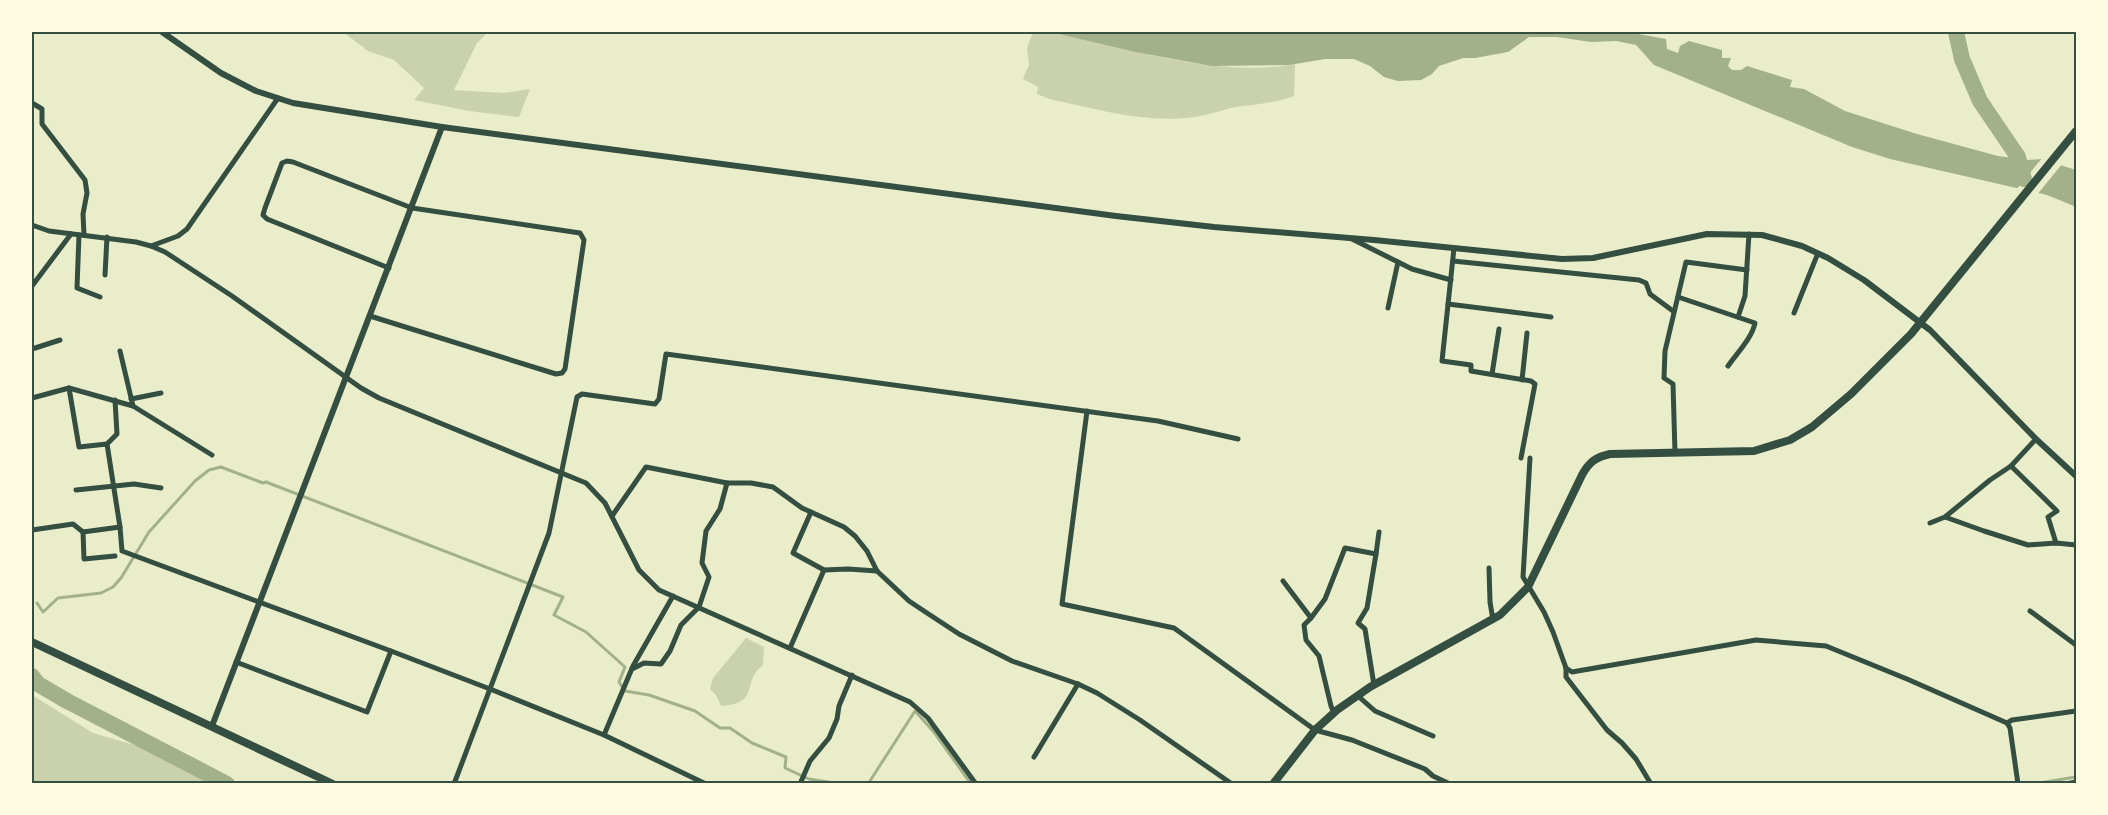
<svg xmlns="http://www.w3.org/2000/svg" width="2108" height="815" viewBox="0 0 2108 815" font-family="'Exo 2',sans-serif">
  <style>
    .green { fill: #cad2ad }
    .water { fill: #a3b18a }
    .pier { fill: #e9edc9 }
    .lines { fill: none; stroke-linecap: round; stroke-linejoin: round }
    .stream { stroke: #a3b18a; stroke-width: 3 }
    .river { stroke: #a3b18a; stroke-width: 16 }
    .minor { stroke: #344e41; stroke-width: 5 }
    .tertiary { stroke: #344e41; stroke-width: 6 }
    .primary { stroke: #344e41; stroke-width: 8 }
    .trunk { stroke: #344e41; stroke-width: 8 }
    .neatline { fill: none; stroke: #344e41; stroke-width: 2 }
  </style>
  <rect width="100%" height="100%" fill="#e9edc9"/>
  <g class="green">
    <path d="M343,32h145l-11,11 -23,47 50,3 26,-4 -11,28 -50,-6 -55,-11 10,-12 -30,-28 -26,-9z"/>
    <path d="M1033,32c26,0 51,8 76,14 59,13 126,29 186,18l-1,32c-21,8 -42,8 -63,12 -12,3 -24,7 -36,9 -50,7 -98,-8 -146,-18l-12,-5 1,-7 -15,-8 6,-14 -2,-17z"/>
    <path d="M746,638l18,9 -1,18c-23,18 -1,38 -42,41l-5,-11 -6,-6 3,-11z"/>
    <path d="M32,695l61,38 59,17 59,33h-179z"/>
  </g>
  <path class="water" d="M1050,32h577l39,7 1,10 11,4 2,-7 9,-5 33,9v8h9l-3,8 4,4h9l6,-4 45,14 -2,7 14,2 41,22 72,23 81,22 29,4 14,-1 35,11v41l-2,-5 -27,-11 -157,-36 -38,-12 -198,-82 -18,-20 -20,-4 -25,1 -34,-5h-28l-21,15 -33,6h-12l-24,8 -7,8 -11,6 -23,1 -14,-4 -14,-11 -16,-7h-29l-36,6 -77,1 -77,-14z"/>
  <path class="pier" d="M2043,157l20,6 -27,33 -21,-5z"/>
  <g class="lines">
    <g class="stream">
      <path d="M37,603l6,9 15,-14 43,-5 12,-6 8,-9 28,-46 46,-51 14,-11 12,-3 42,16 3,-1 297,115 -9,18 32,17 39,35 -6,15 6,9 24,4 46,16 25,17h10l22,15 34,14 -1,11 24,11 32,5"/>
      <path d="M868,784l47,-73 18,20 38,53"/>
      <path d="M2033,784l43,-7"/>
    </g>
    <g class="river">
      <path d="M1956,32l6,27 18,42 38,56 6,22"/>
      <path d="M32,676l6,8 29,17 160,83"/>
    </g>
    <g class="minor">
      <path d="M32,103l10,6v15l43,56 2,13 -4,21 1,21"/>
      <path d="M32,225l17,6 87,11 15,4 14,6 67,44 129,92 18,10 207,85 19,20 34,67 20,20 251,112 18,16 48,66"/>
      <path d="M79,235l-2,53 23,9"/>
      <path d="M1352,239l60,30 39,11"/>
      <path d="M151,246l27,-10 9,-7 91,-131"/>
      <path d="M1454,248l-12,113 29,4v6l60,10 4,3 -14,74"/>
      <path d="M1453,261l186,19 7,3 4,11 23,17"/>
      <path d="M105,275l2,-38"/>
      <path d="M32,286l39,-52"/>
      <path d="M1678,297l77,26c-3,15 -18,30 -27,43"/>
      <path d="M1448,304l103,13"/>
      <path d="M1388,308l10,-46"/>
      <path d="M1794,313l24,-60"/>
      <path d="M370,316l186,58 6,-1 3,-4 19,-129 -4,-7 -168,-25 -119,-46 -6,-1 -5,2 -17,45 -2,7 4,4 122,49"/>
      <path d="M1738,317l7,-21 4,-62"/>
      <path d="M32,349l28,-9"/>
      <path d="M1492,374l7,-45"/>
      <path d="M1522,380l5,-47"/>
      <path d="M69,388l64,18 -13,-55"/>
      <path d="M32,398l37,-10 10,59 28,-3 13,83"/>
      <path d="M131,399l30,-6"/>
      <path d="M133,406l79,49"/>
      <path d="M1087,411l-25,193 112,24 141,102 37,10 73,29 8,7 17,8"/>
      <path d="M107,444l10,-10 -2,-34"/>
      <path d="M1675,453l-2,-69 -9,-6 1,-27 21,-89 61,8"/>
      <path d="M1530,458l-7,119 21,35 9,20 13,36v9l41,53 15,13 14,16 15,25"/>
      <path d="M2011,466l46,45 -9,6 8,26"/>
      <path d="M76,490l58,-6 27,4"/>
      <path d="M811,512l-18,41 31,17 24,-1 29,2"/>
      <path d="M612,516l34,-49 81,16h24l22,4 29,21 42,19 11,9 12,15 10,20 32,30 18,12 32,21 53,27 66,23 19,9 43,27 92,64"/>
      <path d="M1945,517l39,14 44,14 28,-2 20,2"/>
      <path d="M1930,523l15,-6 45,-37 21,-14 25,-27"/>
      <path d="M32,530l41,-6 10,8 37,-5 2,24 269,100 99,38 114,46 102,49"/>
      <path d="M83,532l1,27 31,-3"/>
      <path d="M1489,568l1,34 3,18"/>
      <path d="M1283,581l28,37 14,-19 20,-51 31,6 3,-22"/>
      <path d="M2030,611l46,34"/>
      <path d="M1311,618l-7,7 2,15 13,16 12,50 3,7"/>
      <path d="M790,648l34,-78"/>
      <path d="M236,662l131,50 24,-61"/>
      <path d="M1566,668l6,4 184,-32 70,6 81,33 100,44 3,5 8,56"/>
      <path d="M632,669l12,-6 17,1 9,-13 11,-26 18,-18 10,-30 -7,-14 4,-32 14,-22 7,-26"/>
      <path d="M1374,685l-9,-56 -7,-6 9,-15 9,-54"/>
      <path d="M1358,696l17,15 58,25"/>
      <path d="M2007,723l5,-3 64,-9"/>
      <path d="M604,735l29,-69 40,-70"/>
      <path d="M1034,757l44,-73"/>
      <path d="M454,784l95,-251 28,-136 5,-3 73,10 4,-5 7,-45 492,67 80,18"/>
      <path d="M800,784l10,-23 19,-23 8,-19 2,-13 13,-31"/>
      <path d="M2066,784l10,-2"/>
    </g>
    <g class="tertiary">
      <path d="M162,32l59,41 35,18 37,12 149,24 674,89 98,11 160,13 188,19 31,-1 114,-24 55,1 40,11 26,12 36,22 66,50 106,109 40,37"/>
      <path d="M212,726l230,-599"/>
    </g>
    <path class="primary" d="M1273,784l42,-54 22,-20 33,-23 130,-72 28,-28 54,-112c7,-13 14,-18 28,-21l144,-3 36,-11 22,-13 39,-33 60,-60 165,-203"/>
    <path class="trunk" d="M32,642l301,142"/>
  </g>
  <rect width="2108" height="815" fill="none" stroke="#fefae0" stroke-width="66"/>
  <rect x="33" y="33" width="2042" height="749" class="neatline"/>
</svg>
